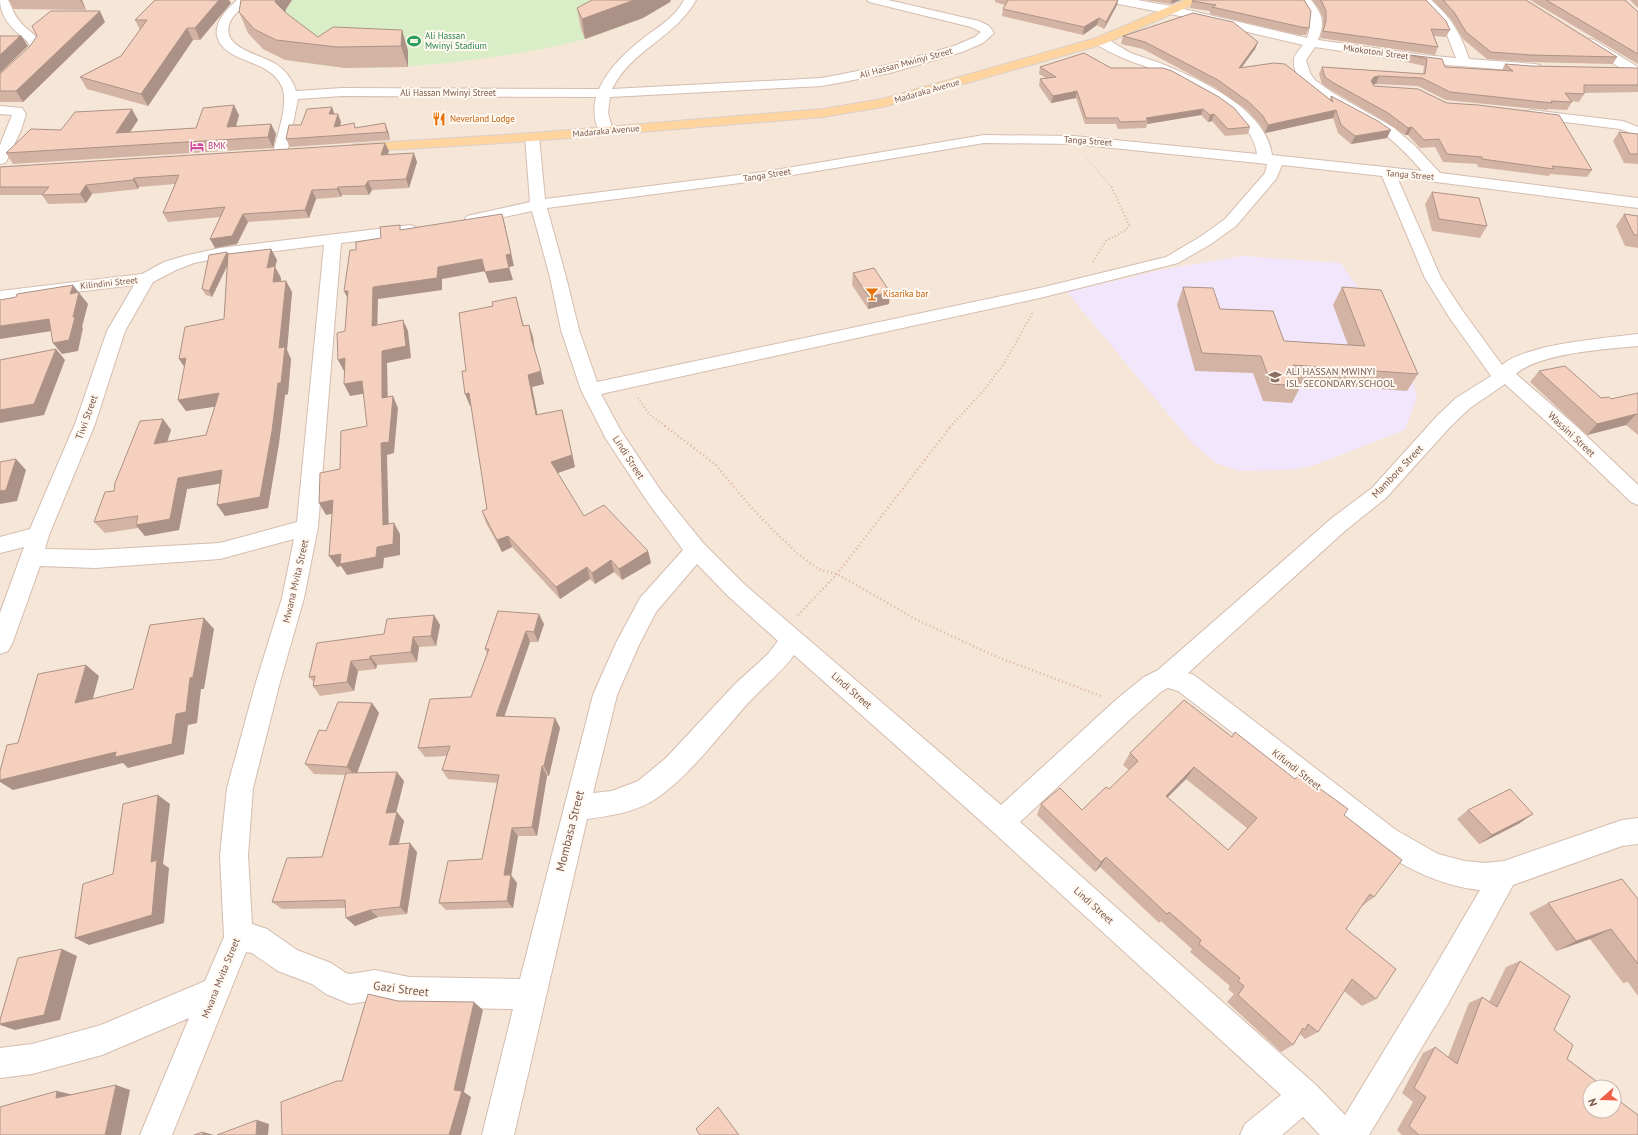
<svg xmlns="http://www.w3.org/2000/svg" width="1638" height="1135" viewBox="0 0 1638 1135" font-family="'PT Sans',sans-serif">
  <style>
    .residential { fill: #f6e6d7; fill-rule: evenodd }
    .education { fill: #f1e6fb }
    .green { fill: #d9eec6 }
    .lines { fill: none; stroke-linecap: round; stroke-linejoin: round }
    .minor-casing { stroke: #d4bdb0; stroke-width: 2 }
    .major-casing { stroke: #dad0cc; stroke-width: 2 }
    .path-far2 { stroke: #dbb3a1; stroke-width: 1.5; stroke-dasharray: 0.5 2; stroke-linecap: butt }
    .path-far1 { stroke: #dbb3a1; stroke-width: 2; stroke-dasharray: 1 2.5; stroke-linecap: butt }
    .path { stroke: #dbb3a1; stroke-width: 2.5; stroke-dasharray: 1 3; stroke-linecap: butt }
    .minor { fill: #fff; fill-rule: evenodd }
    .major { fill: #ffd49f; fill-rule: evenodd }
    .wall { fill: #d3b3a4; fill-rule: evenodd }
    .shaded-wall { fill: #ac9286 }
    .building { fill: #f5d0bf; stroke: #ac9286; fill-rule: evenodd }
    .labels { text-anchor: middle; stroke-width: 4; stroke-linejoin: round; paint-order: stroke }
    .far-leisure-label { font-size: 9px; fill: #27864d; stroke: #fff9f1; text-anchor: start }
    .far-street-label { font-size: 9px; fill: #7b584a; stroke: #fff9f1 }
    .far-food-label { font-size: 9px; fill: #c56008; stroke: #fff9f1; text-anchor: start }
    .far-hotel-label { font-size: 9px; fill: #b23c85; stroke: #fff9f1; text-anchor: start }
    .education-label { font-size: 10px; fill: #785e54; stroke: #fff9f1; text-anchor: start }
    .street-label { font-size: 10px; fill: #7b584a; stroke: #fff9f1 }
    .near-street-label { font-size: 12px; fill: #7b584a; stroke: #fff9f1 }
  </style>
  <rect width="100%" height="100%" fill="#fef4ea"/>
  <path class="residential" d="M0,0h1638v1135h-1638zM1590,1087h24v24h-24z"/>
  <path class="education" d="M1243,256l98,7 65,93 11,41 -12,33 -93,36 -22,4 -51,1 -23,-8 -24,-20 -125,-151 98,-23z"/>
  <path class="green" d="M257,0h414l-1,2c-22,13 -45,24 -69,32 -50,16 -103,23 -155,29 -56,5 -132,12 -183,-14z"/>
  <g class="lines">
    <g class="minor-casing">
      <g id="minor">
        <path d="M0,0h9c3,10 7,18 14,25 7,7 17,12 19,22l-6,9 -31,29 -5,1v-11l30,-28c-1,-6 -6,-8 -10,-12 -11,-9 -20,-21 -20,-35z"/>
        <path d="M237,0h13c-6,8 -15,12 -19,20 -14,28 30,34 45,44 9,6 17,16 20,27l46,-3 257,1c10,-22 28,-38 47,-53 14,-10 30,-20 38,-36h12c-20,37 -65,50 -84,89l210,-11 66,-13 66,-19 21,-9 6,-5 -10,-5 -102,-25 -2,-2h21l91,21 10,5 5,7 -11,10 -21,9 -72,21 -68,13 -212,11 -2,16 5,18 -2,3 -5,1 -5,-1c-7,-10 -8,-25 -5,-37l-254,-1 -44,3 -11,54 -2,3 -5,1 -5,-1 -2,-3c4,-18 16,-49 9,-66 -9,-21 -33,-23 -50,-33 -27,-16 -14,-38 5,-54z"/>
        <path d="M1112,0h25l34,6 136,32c6,-18 3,-23 -8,-38h12c12,15 14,22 7,40l105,15 33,3 -12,-31 -26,-27h13c20,17 30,34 38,59l66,5 5,1 1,3 -1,3 -5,1 -112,-9 -108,-16 -9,13 4,13 5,7 18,13 60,34 22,19 25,27 198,25v10l-241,-31 44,101 21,32 40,55c25,-21 102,-27 136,-31v12c-30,3 -100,7 -122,28l59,51 63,60v20l-7,-3 -70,-67 -56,-51 -35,24 -19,18 -65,72 -40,32 -158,143 6,2 202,155 42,24 27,7 20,2 19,-2 118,-41 16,-2v26l-16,2 -109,39 -65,119 -79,131h-49l-17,-18 -21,18h-42l5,-11 36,-29 -289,-264 -198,-176c-12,17 -28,29 -42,44 -30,32 -60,75 -95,99 -20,14 -47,18 -70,21l-73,316h-32l31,-126 -104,-2 -34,-7 -25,4 -24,-10 -14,-10 -34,-13 -26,-18 -6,-1 -74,183h-32l49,-117 -87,37 -70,19 -32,4v-30l32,-4 69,-19 104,-44 19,-44 -4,-82 7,-67 29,-106 26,-84 12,-59 -74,20 -125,9 -55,-2 -28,78 -4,7 -8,3v-41l24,-66 -24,6v-16l30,-8 45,-105 32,-93 27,-46 -134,16v-10l142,-17 22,-12 20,-6 36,-8 190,-23 6,2 2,3 -2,3 -6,2 -69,8 -23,284 -14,71 -24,84 -27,106 -5,67 4,69 15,5 30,21 34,13 15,10 4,1 25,-4 34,7 111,2 73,-284 23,-52 24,-45 43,-48 -36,-49 -41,-62 -25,-49 -20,-60 -11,-53 -18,-66 -59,13 -6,-2 -2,-3 2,-3 63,-14 -5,-65 2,-3 5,-1 5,1 2,3 6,62 218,-27 221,-37 90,1 183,18c-4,-39 -67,-70 -100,-83 -11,-5 -23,-8 -34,-13 -10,-4 -19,-9 -27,-14l-2,-3 2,-3 4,-1c12,3 22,12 33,17 11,4 23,7 34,12 37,15 100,45 105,89l150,16c-14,-16 -29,-32 -47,-43 -20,-13 -85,-38 -81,-68 0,-5 6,-11 9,-15l-132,-31 -53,-10 -4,-2zM984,143l90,1 193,20 -2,9 -40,46 -25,18 -34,20 -122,30 -447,95 -18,-52 -13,-53 -19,-69 216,-28zM1282,165l100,11 43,102 24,39 42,59 -35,22 -19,18 -65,72 -40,30 -174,152 -14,7 -26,21 -117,107 -257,-221 -40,-40 -43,-53 -40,-60 -20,-37 443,-97 134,-34 33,-19 25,-18 40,-47zM324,245l-27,277 -77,21 -125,7 -50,-1 4,-14 46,-111 30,-93 28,-49 23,-12 18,-7 26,-5zM697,564l31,32 50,45 -10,13 -33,30 -69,74 -28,23 -26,10 -19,2 24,-98 22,-50 17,-33zM1168,688l10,3c37,28 74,56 110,85 57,47 115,106 192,114l-54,92 -81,133 -29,-30 -296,-263 116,-108 26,-23z"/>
        <path d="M1590,39l4,1 44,27v6h-10l-42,-27 -2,-3 2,-3z"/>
        <path d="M0,106l22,2 4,6 -5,16 -14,30 -2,3 -5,1v-19l12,-30 -12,-1z"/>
        <path d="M1531,110l92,11 15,6v9l-18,-7 -94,-12 -2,-3 2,-3z"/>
      </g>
    </g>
    <g class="major-casing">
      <path id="major" d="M1185,0h16l-2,2 -95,42 -221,63 -60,10 -291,24 -175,11 -5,-1 -2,-3 2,-3 5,-1 175,-11 291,-24 59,-10 214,-61z"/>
    </g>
    <path class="path-far2" d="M1086,158l26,29"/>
    <g class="path-far1">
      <path d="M1093,262l13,-21 20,-11 3,-5 -18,-39"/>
      <path d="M638,398l11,16 17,13"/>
      <path d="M950,427l34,-37 21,-28 28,-50"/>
    </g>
    <g class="path">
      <path d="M665,426l50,38 35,42 25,26 23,22 20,15 19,5 80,46 80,37 104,39"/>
      <path d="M798,615l39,-41 114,-148"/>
    </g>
    <use href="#minor" class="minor"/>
    <use href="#major" class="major"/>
  </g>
  <g class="wall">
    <path d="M8,0h74l4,10 -72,-1z"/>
    <path d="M241,0h51l-6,9 -1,4 33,24 84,-7 6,21v16l-63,1 -60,-8 -22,-11 -15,-16 -9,-21z"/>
    <path d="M995,0h123l-1,5 -13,24 -7,-4 -14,10 -81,-19 1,-7 2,-4 -10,-3z"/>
    <path d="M1145,0h36l-10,4z"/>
    <path d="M1304,0l5,28 -3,7h-7l-89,-21v-3l-20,-3 2,-7z"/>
    <path d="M1312,0h114l24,30 -4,7 -12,-1 4,11 -3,8 -115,-17 3,-10v-10l-4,-9z"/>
    <path d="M1432,0h94l91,57 -4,7 -86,-2 -40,-3 -24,-20 -12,-20z"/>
    <path d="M1530,0h95l13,12v52z"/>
    <path d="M1630,0h8v8z"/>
    <path d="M670,2l-27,16 -58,21 -4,-10 -4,-21z"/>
    <path d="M231,3l-31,37h-7l-45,66 -61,-17 -7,-12 41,-21 19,-26 -5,-10z"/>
    <path d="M105,22l-82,80h-23v-28z"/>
    <path d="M1123,36l135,6 -3,7 -13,18 88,32 1,-3 56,42 -36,6 -13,-11 -5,-15 -68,15 -5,-9 -13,-14 -31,-22 -73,-39 -22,-5z"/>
    <path d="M1410,55l32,4 3,8 57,3 3,-6 26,2 107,2v24l-54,1v1l-5,8 -8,-1 1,1 -5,8 -19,-1 -1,1 -101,-10 -28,-14 -42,-2h-3l1,2 73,17 145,67 -5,7 -37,-3 -1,2 -71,-9 -1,-3 -34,-2 -8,-15 -15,1 -12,-13h-3l-21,-14 -55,-32 -7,-5 -3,-10 3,-7 101,7 1,-8 -17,-4z"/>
    <path d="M1040,67l71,1 139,59 -2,7 -23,2 -13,-15 -4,1 -7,-7 -54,9 -1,4 -28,1 -2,-5h-31l-9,-26 -25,5 -12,-17 1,-7 6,-1 -7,-4z"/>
    <path d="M335,114l6,8 -1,4 14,-3 2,5 32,3 2,9 -100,7 -4,-8 15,-14z"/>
    <path d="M239,115l-3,11 35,-2 5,10 -3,14 -260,16 -7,-11 55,-23 77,-10 -8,12 66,-4z"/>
    <path d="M1619,132l19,2v30l-14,-1 -11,-22z"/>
    <path d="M389,151l-2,4 30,7 -8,26 -37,2 -3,5h-27l-1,2 -25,2 -7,19 -61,4 -11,22 -22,4 5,-31 -52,5 -5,-9 12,-29 -36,3 -1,2 -46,5 -6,9 -38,1 -6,-9h-42v-28z"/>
    <path d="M1432,192l55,34 -7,12 -48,-7 -7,-27z"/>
    <path d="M1624,214l14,2v32l-13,-2 -9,-20z"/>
    <path d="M271,249l6,11 -2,7 6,11v3h5l6,11 -5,58 4,9 -3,35 -3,1 -6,48 -11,65 -43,8 -5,-33 -33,6 -8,41 -34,6 -7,-8 -33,5 -11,-11 20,-31 49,-72 8,11 -4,11 39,-6 9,-29 -29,5 -8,-11 46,-81 3,-53 -15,31 -6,-2 -4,-6 25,-37 1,2z"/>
    <path d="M853,273l37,19 -1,12 -21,5 -16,-24z"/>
    <path d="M1183,287l37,22 64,32 64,4 -15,-40 9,-18 76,87 -11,17 -107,-8 1,3 -9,17 -29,-2 -10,-28 -58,-2 -18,-66z"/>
    <path d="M516,297l8,29 5,-1 4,12 2,16 9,31 -12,3 5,28 28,7 10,45 -18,6 27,43 64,35 3,12 -29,17 -8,-8 -19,12 -5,-5 -30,20 -48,-52 -10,5 -16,-29 -4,-12 5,-2 -16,-103h-1l-4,-35 27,-65z"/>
    <path d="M1539,371l62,27 10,1 27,-6v42l-12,-10 -39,10 -57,-53z"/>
    <path d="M498,611l46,13 -6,18h-8l-26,74 51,2 5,10 -11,48h-2l-10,60h-19l-7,39 6,8 -4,25 -67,2 -7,-7 43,-44 15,-76 -49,-4 -6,-9 5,-14 -22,1 -7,-9 53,-51 16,-43 -2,-5z"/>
    <path d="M434,615l6,10 -4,21 -17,1 -2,15 -40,3 -1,4 -18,2 -4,20 -34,5 -7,-10 1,-4 -5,-5 75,-43z"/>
    <path d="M372,703l7,10 -22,60 47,8 -8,31 8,9 -5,23 18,8 -10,62 -29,3 -23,9 -10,-18 -63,1 -10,-7 50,-45 23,-82 -31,-1 -9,-10 21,-33z"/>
    <path d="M1232,737l63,42 5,-5 44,41 30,82 -13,10 -15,22 30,70 -14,7 -18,-15 -26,41 -13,7 -5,-5 -7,11 -12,7 -54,-50 7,-8 -6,-5 2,-3 -40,-34 2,-3 -31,-28 -2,2 -59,-56 -5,5 -58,-57 4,-11 41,6 27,-21 20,-19 -6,-5 7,-12zM1186,779l61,49 -19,22 -61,-52z"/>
    <path d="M1468,810l52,13 -41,21 -22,-25z"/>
    <path d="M1638,899v97l-10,-14 -5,1 -33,-44 -34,12 -27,-38 19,-10z"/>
    <path d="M1520,961l34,69 13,29 23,28 48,48h-236l-5,-5 16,-28 -11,-9 21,-40 12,-6 13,10 21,-54 13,-6 7,5 17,-35z"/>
  </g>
  <g class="shaded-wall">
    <path d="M80,0h2l4,10z"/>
    <path d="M219,0h10l2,3 -31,37 -5,-12z"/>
    <path d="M276,0h16l-6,9 -2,14 -9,-21z"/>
    <path d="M634,0h37l-1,2 -27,16 -58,21 -3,-20z"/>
    <path d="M1118,0l-1,5 -13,24 2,-7z"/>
    <path d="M1172,0h9l-10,4z"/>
    <path d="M100,11l5,11 -82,80 -7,-11z"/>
    <path d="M1099,18l-2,7 -14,10 1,-8z"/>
    <path d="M187,28l6,12 -45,66 -7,-12z"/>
    <path d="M402,30l6,21v16l-7,-21z"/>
    <path d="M21,35l7,11 -28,27v-18z"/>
    <path d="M1258,42l-3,7 -19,26 3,-7z"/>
    <path d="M1379,76l-3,8 -5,1v-4l3,-4z"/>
    <path d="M1077,91l-1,7 -25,5 2,-7z"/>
    <path d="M234,105l5,10 -6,22 -6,-10z"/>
    <path d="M332,107l3,8 -6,-1z"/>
    <path d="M132,109l6,11 -16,24 -6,-11z"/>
    <path d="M1203,109l-2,6 -54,9 1,-3 -2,-3z"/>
    <path d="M1336,110l-3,8 -68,15 3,-8z"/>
    <path d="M338,114l3,8 -4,13 -3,-8z"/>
    <path d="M1214,114l-2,7 -4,1 2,-7z"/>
    <path d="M385,123l3,8 2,9 -3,-8z"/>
    <path d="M271,124l5,10 -3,14 -5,-11z"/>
    <path d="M1412,127l-4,8h-3l3,-7z"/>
    <path d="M1391,130l-4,8 -36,6 4,-8z"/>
    <path d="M385,143l4,8 -5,13 -3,-9z"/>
    <path d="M414,153l3,9 -8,26 -3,-9z"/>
    <path d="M134,178l5,9 -1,2 -5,-9z"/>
    <path d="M368,181l4,9 -3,5 -4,-9z"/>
    <path d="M86,185l6,9 -6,9 -6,-9z"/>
    <path d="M338,187l4,8 -1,2 -4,-8z"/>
    <path d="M312,190l4,9 -7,19 -4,-8z"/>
    <path d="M243,214l5,8 -11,22 -22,4 -5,-9z"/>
    <path d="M502,214l3,11 9,41 -5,1 4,13 -24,3 -4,-11 21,-17z"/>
    <path d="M271,249l6,11 -2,7 6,11 -1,16 -7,-12 -6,-14z"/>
    <path d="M227,252l4,6 -19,39 -3,-6z"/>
    <path d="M482,259l4,12 -44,8v11l-64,9 -1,39 -5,-12 1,-39 65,-20z"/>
    <path d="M286,281l6,11 -5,58 4,9 -3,35 -3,1 -6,48 -11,65 -43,8 -8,-11 62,-157z"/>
    <path d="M73,285l15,19 -6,23 1,1 -5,23 -16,3 -9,-11 20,-26 -3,-23z"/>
    <path d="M344,291h4l2,12z"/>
    <path d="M890,292l-1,12 -21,5 1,-12z"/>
    <path d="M49,319l9,11 -58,9v-13z"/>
    <path d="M403,320l5,11 3,27 -24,5 1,46 -6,-11v-47z"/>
    <path d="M529,325l4,12 2,16 -3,-12z"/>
    <path d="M56,349l9,11 -21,55 -44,8v-13z"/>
    <path d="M186,358l1,13 -8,-12z"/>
    <path d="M345,358l6,12 -7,1 -6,-11z"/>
    <path d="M541,371l3,13 -12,3 8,40 -4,-12 -8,-40z"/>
    <path d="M362,381l6,12 -18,3 -6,-12z"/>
    <path d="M219,393l7,12 -40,6 -8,-11z"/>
    <path d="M469,393l5,12 -4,1 -5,-12z"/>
    <path d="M393,396l5,12 -4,45 -7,2 2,81 -6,-11 -2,-82z"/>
    <path d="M562,410l3,12 10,45 -20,7 -4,-12z"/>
    <path d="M1636,414l-10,11 -39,10 10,-11z"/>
    <path d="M163,419l8,11 -8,25 -9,-11z"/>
    <path d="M16,459l10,11 -9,31 -17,3v-13z"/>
    <path d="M222,470l8,12 -43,7 -8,41 -34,6 -9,-11 42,-47z"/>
    <path d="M333,500l7,12 -14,3 -7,-12z"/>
    <path d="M394,523l6,11v21l-16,3 -1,10 -36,7 -6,-9 -4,1 -8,-11 48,-9z"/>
    <path d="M508,536l4,11 -10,5 -5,-12z"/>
    <path d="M648,551l3,12 -29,17 -3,-11z"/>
    <path d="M611,560l3,12 -19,12 -3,-11z"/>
    <path d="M587,567l3,12 -30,20 -4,-12z"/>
    <path d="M539,614l5,10 -6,18 -4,-10z"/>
    <path d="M434,615l6,10 -4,21 -5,-10z"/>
    <path d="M204,618l10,11 -10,60h-3l-4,34 -9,2 -4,29 -56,14 -5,-5 -110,27 -13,-8v-2l176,-66 14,-36z"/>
    <path d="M526,631l4,11 -29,84 -5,-10z"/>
    <path d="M413,637l6,10 -2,15 -6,-10z"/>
    <path d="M370,656l7,9 -1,4 -6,-10z"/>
    <path d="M351,661l7,10 -4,20 -7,-9z"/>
    <path d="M86,665l13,11 -10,37 -14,-10z"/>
    <path d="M372,703l7,10 -23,63 -9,-9z"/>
    <path d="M555,718l5,10 -11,48 -5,-10z"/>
    <path d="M542,766l5,10 -10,60 -5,-9z"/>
    <path d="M1194,767l-8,12 -28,28 8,-11z"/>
    <path d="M397,772l7,9 -10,40 -8,-8z"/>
    <path d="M158,795l12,9 -7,60 6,4 -5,55 -75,22 -14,-7 76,-76z"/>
    <path d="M397,812l7,9 -8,33 -7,-9z"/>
    <path d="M1533,814l-13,9 -41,21 13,-9z"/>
    <path d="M512,828l6,8 -8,47 -6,-8z"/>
    <path d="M410,843l7,9 -10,62 -7,-7z"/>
    <path d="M1106,857l-6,10 -5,5 6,-10z"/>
    <path d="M511,875l6,8 -4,25 -6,-7z"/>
    <path d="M370,910l8,7 -23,9 -9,-8z"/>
    <path d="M1611,929l-21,10 -34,12 20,-10z"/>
    <path d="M62,949l15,7 -17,64 -45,10 -15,-5z"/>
    <path d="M474,1002l9,8 -19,82 7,5 -10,38h-12l5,-45z"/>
    <path d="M116,1085l14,5 -9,45h-16z"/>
    <path d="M57,1091l17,4 -18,3z"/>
    <path d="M257,1120l12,4 -1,11h-12z"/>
    <path d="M203,1132l11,3h-11z"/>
  </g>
  <g class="building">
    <path d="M155,0h64l-24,28h-8l-46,66 -61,-17 41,-21 26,-36h-12z"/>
    <path d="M241,0h35l-1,2 11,11 32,24 15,-10 69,3 -1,16 -64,1 -61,-7 -22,-11 -15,-17z"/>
    <path d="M592,0h42l-52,19 -5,-11z"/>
    <path d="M1008,0h110l-12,22 -7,-4 -15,9 -81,-18z"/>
    <path d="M1193,0h111l7,11 -2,17 -8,-1 -89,-20 4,-2 -24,-4z"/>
    <path d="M1320,0h106l20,21 4,9 -19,-1 7,18 -115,-16 3,-10v-10l-4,-9z"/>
    <path d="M1443,0h83l91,57 -86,-2 -40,-3 -25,-20 -12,-20z"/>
    <path d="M1546,0h79l13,12v42z"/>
    <path d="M51,11h49l-84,80h-16v-17l30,-28 7,-10 -5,-10z"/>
    <path d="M1193,13l40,9 25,20 -19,26 35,-5 11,1 48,38 -2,-6 47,25 13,9 -36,6 -14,-11 -5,-15 -68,15 -5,-9 -13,-13 -32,-23 -73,-38 -22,-6z"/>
    <path d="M21,35l-21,20v-19h20z"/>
    <path d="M1084,53l27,15h52l9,3 47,26 15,11 16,19 -22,2 -14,-15 -4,1 -7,-6 -57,9 2,3 -28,1 -2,-4h-32l-9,-27 -24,5 -13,-17 16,-2 -16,-10z"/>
    <path d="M1410,55l32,4 3,8 68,4 -8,-7 26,2 107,2v17h-54v9l-19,-1 7,9 -21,-1 1,2 -102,-11 -28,-14 -43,-2 -5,1 -3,4 3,5 44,3 29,14 31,2 81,10 33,55 -40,-4 2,3 -72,-10v-2l-35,-3 -8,-15 -15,1 -12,-13 -4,1 -20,-15 -56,-31 -7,-5 -3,-10 103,7 2,-15z"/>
    <path d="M234,105l-7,22 44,-3 -3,13 -262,16 25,-24 30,1 14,-18 57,-3 -16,24 80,-5 7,-20z"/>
    <path d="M332,107l-3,7h9l-4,13 20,-4 1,5 30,-5 2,9 -101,7 3,-14h12l6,-16z"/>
    <path d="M1619,132l19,2v20h-8z"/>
    <path d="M385,143l-4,12 33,-2 -8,26 -38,2 -3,5 -27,1 -1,2 -25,1 -7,20 -62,4 -11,22 -22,3 15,-32 -62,6 16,-38 -45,3 -1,2 -47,5 -6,9 -38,1 7,-8h-49v-20z"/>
    <path d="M1432,192l47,6 8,28 -48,-7z"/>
    <path d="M502,214l9,40 -5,1 3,13 -24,4 -3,-13 -44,8 -1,11 -64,9 -1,39 31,-6 3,26 -24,5v47l11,-2 -4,46 -8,1 2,82 11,-2 -1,21 -16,3 -1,10 -36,7 1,-10 -12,2 4,-56 -14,3 1,-30 20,-4 1,-38 26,-5 -5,-45 -18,3 1,-26 -7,2 -1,-27 8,-2 3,-40h-4l6,-41h6v-8l25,-4 -1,-11 20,-2v5z"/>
    <path d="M1624,214l14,2v19h-4z"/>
    <path d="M271,249l-4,19 8,-2 -2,16 13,-1 -7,67 6,-1 -4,36h-3l-6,48 -12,66 -43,8 5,-35 -44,8 -8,41 -34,6 2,-9 -44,6 11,-30 9,-1 1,-8 25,-62 23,-2 -9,25 52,-9 13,-42 -41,7 8,-42 -7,1 6,-32 39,-8 4,-65z"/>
    <path d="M227,252l-18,39 -7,-2 7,-34z"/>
    <path d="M874,268l16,24 -21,5 -16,-24z"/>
    <path d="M73,285l-3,9 9,-2 -6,25h2l-6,23 -16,3 -4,-24 -49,7v-26l16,-3 1,-3z"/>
    <path d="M1183,287l30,1 7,21 53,2 11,30 81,5 -23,-59 39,3 37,84 -125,-9 8,21 -30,-2 -10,-28 -59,-3z"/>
    <path d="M516,297l7,29 6,-1 3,16 9,30 -13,4 8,40 26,-5 10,45 -21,7 33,54 20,-11 44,46 -29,18 -8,-9 -19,13 -5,-6 -31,20 -48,-51 -11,4 -15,-29 5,-2 -18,-116 -4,1 -3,-23h4l-7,-58 34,-7 -1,-4z"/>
    <path d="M56,349l-22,55 -34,6v-50z"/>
    <path d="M1565,366l36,32 8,-1 2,2 27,-6v22l-2,-1 -39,10 -58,-53z"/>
    <path d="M16,459l-10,31 -6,1v-29z"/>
    <path d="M498,611l41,3 -5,18 -8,-1 -30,85 59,2 -11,48h-2l-10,61 -20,1 -8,47h7l-4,26 -68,2 9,-42 34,-2 17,-84 -57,-5 8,-24 -32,2 12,-49 41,-2 18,-48h-4z"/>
    <path d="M434,615l-3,21 -18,1 -2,15 -41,4v3l-19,2 -4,21 -34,4 2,-10 -6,1 8,-34 67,-9 3,-15z"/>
    <path d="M204,618l-11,59 -3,1 -4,34 -10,2 -4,30 -57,13 1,-5 -116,28v-9l7,-26 11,-2 20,-69 48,-9 -11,38 58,-14 17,-64z"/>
    <path d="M1184,700l48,37 3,-5 60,47 5,-5 48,35 -4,6 58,45 -28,37 -4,-3 -24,35 50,40 -20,30 -24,-20 -34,53 -10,-8 -3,6 -2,-2 -10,17 -55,-50 6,-9 -6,-5 2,-3 -41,-34 2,-4 -32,-28 -2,2 -61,-57 -5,5 -60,-58 19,-16 22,22 24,-23 3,2 29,-28 -8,-8zM1194,767l63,51 -29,32 -62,-54z"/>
    <path d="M338,702l34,1 -25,64 -42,-3 14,-34 7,1z"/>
    <path d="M397,772l-11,41 11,-1 -8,33 21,-2 -10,64 -30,3 -24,8 -1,-18 -73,2 15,-44 35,-1 24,-84z"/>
    <path d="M1510,789l23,25 -41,21 -24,-25z"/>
    <path d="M158,795l-7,67 6,-2 -5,55 -77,23 8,-54 30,-10 10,-70z"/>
    <path d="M1622,879l16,20v65l-27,-35 -35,12 -28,-38z"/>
    <path d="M62,949l-18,66 -44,9v-4l18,-62z"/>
    <path d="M1520,961l50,35 -16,34 19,15 -6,14 37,28h-14v24h24v-14l24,18v20h-219l-10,-9 17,-29 -12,-9 21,-41 22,17 25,-67 15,10z"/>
    <path d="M368,994l30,7 76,1 -20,88 8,1 -13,44h-167l-1,-33 56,-21h5z"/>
    <path d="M116,1085l-11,50h-105v-28l57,-16 -1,7z"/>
    <path d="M718,1107l21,28h-39l-4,-6z"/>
    <path d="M257,1120l-1,15h-39z"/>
    <path d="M203,1132v3h-9z"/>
  </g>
  <defs>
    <g id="stadium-bare" transform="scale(1.08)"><path d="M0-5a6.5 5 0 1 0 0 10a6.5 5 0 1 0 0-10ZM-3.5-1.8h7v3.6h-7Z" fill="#2e9e5b" stroke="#fff9f1" stroke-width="2.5" paint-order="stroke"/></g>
    <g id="restaurant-bare" transform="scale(1.08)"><path d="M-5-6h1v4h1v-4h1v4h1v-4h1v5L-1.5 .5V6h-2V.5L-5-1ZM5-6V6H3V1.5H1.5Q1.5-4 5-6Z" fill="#e8710a" stroke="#fff9f1" stroke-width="2.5" paint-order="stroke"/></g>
    <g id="hotel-bare" transform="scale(1.08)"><path d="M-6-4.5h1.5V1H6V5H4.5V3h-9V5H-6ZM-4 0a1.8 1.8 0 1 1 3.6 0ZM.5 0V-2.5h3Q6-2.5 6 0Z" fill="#d1479c" stroke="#fff9f1" stroke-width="2.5" paint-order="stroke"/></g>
    <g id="bar-bare" transform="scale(1.08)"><path d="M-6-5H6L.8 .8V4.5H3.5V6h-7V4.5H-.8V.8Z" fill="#e8710a" stroke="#fff9f1" stroke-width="2.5" paint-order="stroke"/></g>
    <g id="school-bare" transform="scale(1.08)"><path d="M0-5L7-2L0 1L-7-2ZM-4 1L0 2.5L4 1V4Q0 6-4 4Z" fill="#8d6e63" stroke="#fff9f1" stroke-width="2.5" paint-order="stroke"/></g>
  </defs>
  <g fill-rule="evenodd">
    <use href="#stadium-bare" x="414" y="41"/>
    <use href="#restaurant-bare" x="439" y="119"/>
    <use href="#hotel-bare" x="197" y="146"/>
    <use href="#bar-bare" x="872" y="294"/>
    <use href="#school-bare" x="1275" y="377"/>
  </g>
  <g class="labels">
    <g class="far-leisure-label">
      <text x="425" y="39">Ali Hassan<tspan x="425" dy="10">Mwinyi Stadium</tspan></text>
    </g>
    <g class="far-street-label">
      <text transform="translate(1376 52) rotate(8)" y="3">Mkokotoni Street</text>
      <text transform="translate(906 63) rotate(-15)" y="3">Ali Hassan Mwinyi Street</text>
      <text transform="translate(927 91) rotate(-16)" y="3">Madaraka Avenue</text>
      <text x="448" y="96">Ali Hassan Mwinyi Street</text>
      <text transform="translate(606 131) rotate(-5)" y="3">Madaraka Avenue</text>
      <text transform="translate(1088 141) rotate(4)" y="3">Tanga Street</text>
      <text transform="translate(767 175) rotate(-9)" y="3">Tanga Street</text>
      <text transform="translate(1410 175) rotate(5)" y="3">Tanga Street</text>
      <text transform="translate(109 283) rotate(-6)" y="3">Kilindini Street</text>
    </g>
    <g class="far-food-label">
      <text x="450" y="122">Neverland Lodge</text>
      <text x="883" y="297">Kisarika bar</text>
    </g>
    <g class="far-hotel-label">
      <text x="208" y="149">BMK</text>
    </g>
    <g class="education-label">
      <text x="1286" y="375">ALI HASSAN MWINYI<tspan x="1286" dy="12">ISL. SECONDARY SCHOOL</tspan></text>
    </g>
    <g class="street-label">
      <text transform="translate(86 417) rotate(-70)" y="4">Tiwi Street</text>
      <text transform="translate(1572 434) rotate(43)" y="4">Wassini Street</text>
      <text transform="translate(629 457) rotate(57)" y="4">Lindi Street</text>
      <text transform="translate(1397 471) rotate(-46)" y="4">Mambore Street</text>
      <text transform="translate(295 581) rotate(-77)" y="4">Mwana Mvita Street</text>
      <text transform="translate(852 690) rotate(41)" y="4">Lindi Street</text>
      <text transform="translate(1297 769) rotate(38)" y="4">Kifundi Street</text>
      <text transform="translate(1094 905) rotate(42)" y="4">Lindi Street</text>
      <text transform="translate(220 978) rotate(-68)" y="4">Mwana Mvita Street</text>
    </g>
    <g class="near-street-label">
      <text transform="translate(570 831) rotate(-76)" y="4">Mombasa Street</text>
      <text transform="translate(401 989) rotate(7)" y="4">Gazi Street</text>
    </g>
  </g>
  <g transform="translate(1602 1099) rotate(250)"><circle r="19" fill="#fff9f1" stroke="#cab9ae"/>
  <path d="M0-3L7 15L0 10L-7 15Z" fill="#ef5f47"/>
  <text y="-6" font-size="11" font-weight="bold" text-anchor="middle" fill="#7b584a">N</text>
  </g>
</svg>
